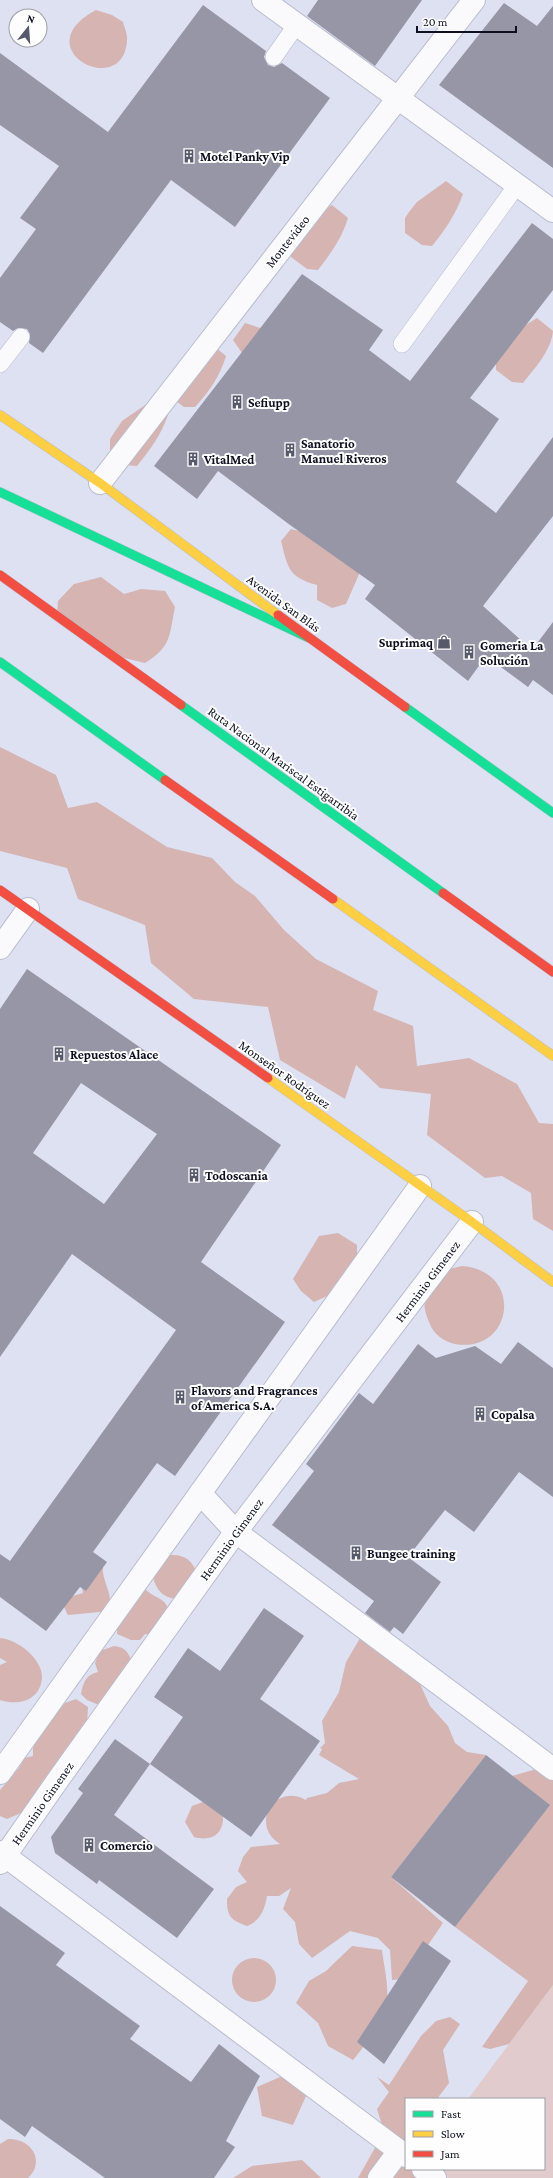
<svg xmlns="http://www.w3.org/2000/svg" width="553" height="2178" viewBox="0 0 553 2178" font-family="'Crimson Pro',serif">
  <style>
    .green { fill: #e2cbcc }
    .forest { fill: #d6b4b2 }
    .building { fill: #9796a6; fill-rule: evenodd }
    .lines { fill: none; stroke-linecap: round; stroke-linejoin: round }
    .lane-casing { stroke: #b9bccd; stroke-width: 18 }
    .street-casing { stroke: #b9bccd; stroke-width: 24 }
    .fast-casing { stroke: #b9bccd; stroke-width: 10 }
    .slow-casing { stroke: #b9bccd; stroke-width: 10 }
    .jam-casing { stroke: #b9bccd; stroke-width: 10 }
    .lane { stroke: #fafafd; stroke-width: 17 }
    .street { stroke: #fafafd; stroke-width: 22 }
    .fast { stroke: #16e098; stroke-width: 9 }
    .slow { stroke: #ffcf43; stroke-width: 9 }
    .jam { stroke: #f24e42; stroke-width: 9 }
    .labels { text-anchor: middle; stroke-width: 4; stroke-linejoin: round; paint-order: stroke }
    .poi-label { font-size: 13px; font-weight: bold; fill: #0e1021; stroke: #fefefe; text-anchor: start }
    .street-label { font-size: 13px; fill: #0e1021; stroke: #fefefe }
  </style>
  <rect width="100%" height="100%" fill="#dde1f2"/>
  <path class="green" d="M553,1985v193h-105l-11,-9h107v-70h-76z"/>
  <g class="forest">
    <path d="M96,10l16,5 11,7c1,5 5,13 4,18 -3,61 -104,9 -31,-30z"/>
    <path d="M446,181l17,13c-7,20 -18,36 -31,52l-10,-1 -17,-12v-15l4,-6 8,-10z"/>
    <path d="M332,205l16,13c-6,20 -17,35 -30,52l-11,-1 -16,-12v-15l28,-29z"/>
    <path d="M537,318l16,13c-2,20 -18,37 -30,52l-11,-1 -16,-12v-15l28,-29z"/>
    <path d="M245,323l28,9 -31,21 -9,-13z"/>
    <path d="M210,343l16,13c-6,20 -17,36 -31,51h-11l-16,-12z"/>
    <path d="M151,401l17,14c-7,20 -18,35 -31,51l-11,-1 -16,-12v-14l12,-18z"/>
    <path d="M291,529l15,4 54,39 -14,32 -14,4 -15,-8v-15c-29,-8 -29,-17 -36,-44z"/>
    <path d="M101,577l23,17 17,-5 24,2 10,16c-6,29 -3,39 -30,56l-25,-6 -63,-42 1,-14 16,-17z"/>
    <path d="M0,747l56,28 12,33 29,-6 70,45 45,11 23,24 20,14 29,34 32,29 62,32 -5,19 40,16 4,40 52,-8 48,26 22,39 14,1v107l-20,-12 -2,-26 -29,-17 -17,2 -58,-43 4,-41 -51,-6 -24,-23 -11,34 -65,-39 -12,-53 -74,-8 -43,-36 -6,-38 -67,-26 -11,-31 -67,-17z"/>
    <path d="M338,1233l19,12v16l-30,35 -13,6 -13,-11 -8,-12 26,-43z"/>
    <path d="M462,1266c63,5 51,88 -7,78 -10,-2 -22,-10 -25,-20 -3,-6 -7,-17 -5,-24 1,-3 21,-29 25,-31 3,-1 8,-2 12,-3z"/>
    <path d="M170,1555c14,-1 22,5 27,18l-20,26c-14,-1 -21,-9 -24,-22l10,-18z"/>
    <path d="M103,1566c-2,15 12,29 5,43l-8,3 -32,3 -5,-10 6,-8 14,-4 -2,-13z"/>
    <path d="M145,1589c11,11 20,7 25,24l-16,22 -9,-1 -5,6h-9l-14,-6v-11z"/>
    <path d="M366,1628l41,46 13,10 10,22 18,20 7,17 12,9 19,3 -95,122 52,46 -38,56 -13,1 -2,-30 -12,-12 -28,-7 -38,27 -13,-14 -4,-22 -12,-13 8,-21 -12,8h-12c-2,13 -7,25 -20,30 -16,-6 -20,-9 -20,-27l9,-12 11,-5 -9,-11 5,-14 8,-10 29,-3c-31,-19 -5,-62 26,-44l1,-2 20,-5 12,-10 20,-4 -40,-24 3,-6 -2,-1 5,-5 -3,-22 17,-29 7,-30z"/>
    <path d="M0,1638c17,1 43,21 42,40 -2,23 -24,28 -42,22v-35l7,-3 -7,-4z"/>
    <path d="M114,1646c12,1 16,8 18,19l-33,40 -12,-5 -6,-6c2,-12 5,-19 17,-22l-3,-9 5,-12z"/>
    <path d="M76,1699l12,8 -1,17 -12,11 3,6 -57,72 -14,6 -7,-3v-26l19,-22 5,-10 9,-2v-20l15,-18 8,-4 9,-11z"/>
    <path d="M547,1766l6,3v216l-44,59 -19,5 -8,-2 46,-66 -73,-54 94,-122 -37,-29z"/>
    <path d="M203,1802l20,14c1,18 -12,26 -29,21l-9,-15 7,-16z"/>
    <path d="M352,1946l30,4c2,17 8,39 4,56 -4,16 -22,41 -33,54l-25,-14 -10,-23 -22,-20 13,-22 17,-10z"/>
    <circle cx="254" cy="1980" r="22"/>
    <path d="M450,2017l10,7 -17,26 6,33 -12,16h-31v45l-22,-13 -7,-22 12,-17 -12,-15 12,8 32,-49 15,-15z"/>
    <path d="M280,2077l31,8 -18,40 -31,-9 -5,-29z"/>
    <path d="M381,2137l25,14v18h17l1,9h-66z"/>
    <path d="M8,2139c23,-1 38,22 20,39h-28v-34z"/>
    <path d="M302,2160l19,18h-88l19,-12z"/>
  </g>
  <g class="building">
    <path d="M318,0h104l-47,66 -68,-50z"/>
    <path d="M504,3l33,23 16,-20v162l-114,-83z"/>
    <path d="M203,5l63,46 -2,6 4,8 6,2 8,-4 48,35 -95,129 -64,-47 -128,173 -14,-10 1,-9 -3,-5 -9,-1 -5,3 -13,-9v-44l36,-49 -16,-11 39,-52 -59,-41v-72l108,79z"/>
    <path d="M532,223l21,16v51l-83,108 29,21 -43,63 40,31 57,-76v79l-70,90 49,44 21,-28v73l-20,-15 -5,7 -42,-31 -18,25 -103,-82 10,-14 -85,-60 -72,-54 -21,28 -43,-33 148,-192 81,56 -14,20 41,31z"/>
    <path d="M27,969l254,176 -80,117 84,60 -110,154 -18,-13 -64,89 14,10 -21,29 -6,-4 -34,44 -46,-34v-43l10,7 166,-231 -104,-76 -72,103v-348zM81,1083l76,51 -53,70 -71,-51z"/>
    <path d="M518,1342l35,26v129l-34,-25 -45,60 -29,-22 -37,47 33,25 -38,52 -9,-7 -4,5 -25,-19 9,-12 -102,-76 42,-54 -8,-7 53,-71 14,11 45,-60 18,14 39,-12 26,18z"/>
    <path d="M264,1608l40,28 -44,63 60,42 -69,96 -101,-73 33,-47 -29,-20 34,-49 32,23z"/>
    <path d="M115,1739l35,25 -36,51 100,74 -37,49 -78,-58 -2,4 -42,-31 -4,-16 32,-44 -5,-4z"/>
    <path d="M486,1755l64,50 -95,122 -64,-50z"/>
    <path d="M0,1906l65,47 -9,12 84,61 -10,13 61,43 28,-38 41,32 -34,65 9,6 -21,31h-109l-73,-52 -7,11 -25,-18z"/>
    <path d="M423,1941l28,20 -67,103 -27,-22z"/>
  </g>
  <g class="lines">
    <g class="lane-casing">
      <g id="lane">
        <path d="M274,57l23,-33"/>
        <path d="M402,344l115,-159"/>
        <path d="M0,364l21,-27"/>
      </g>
    </g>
    <g class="street-casing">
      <g id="street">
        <path d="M263,0l290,211"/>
        <path d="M100,483l374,-483"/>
        <path d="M0,948l28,-39"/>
        <path d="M200,1493l36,39 317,237"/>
        <path d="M0,1773l420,-587"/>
        <path d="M0,1852l406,304"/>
        <path d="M0,1863l60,-86 172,-240 240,-315"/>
        <path d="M423,2169l12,9"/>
        <path d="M379,2178l20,-27"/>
      </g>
    </g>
    <g class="fast-casing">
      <g id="fast">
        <path d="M0,492l309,146"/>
        <path d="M0,662l165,118"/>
        <path d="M181,705l262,188"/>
        <path d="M405,707l148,106"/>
      </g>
    </g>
    <g class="slow-casing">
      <g id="slow">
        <path d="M0,415l100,68 178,132"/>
        <path d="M333,899l220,157"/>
        <path d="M268,1078l204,144 81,60"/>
      </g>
    </g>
    <g class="jam-casing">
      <g id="jam">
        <path d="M0,575l181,130"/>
        <path d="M278,615l127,92"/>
        <path d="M165,780l168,119"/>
        <path d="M0,890l268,188"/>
        <path d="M443,893l110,79"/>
      </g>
    </g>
    <use href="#lane" class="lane"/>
    <use href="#street" class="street"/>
    <use href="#fast" class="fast"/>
    <use href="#slow" class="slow"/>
    <use href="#jam" class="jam"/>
  </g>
  <defs>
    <g id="building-bare" transform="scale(1.08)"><path d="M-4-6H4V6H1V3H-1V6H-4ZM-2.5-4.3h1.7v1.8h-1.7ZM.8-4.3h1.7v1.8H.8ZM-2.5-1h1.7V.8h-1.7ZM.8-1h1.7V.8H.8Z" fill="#56596a" stroke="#fefefe" stroke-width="2.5" paint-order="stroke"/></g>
    <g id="shop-bare" transform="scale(1.08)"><path d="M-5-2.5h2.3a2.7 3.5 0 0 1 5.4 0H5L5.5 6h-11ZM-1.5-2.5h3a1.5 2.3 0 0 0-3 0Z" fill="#56596a" stroke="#fefefe" stroke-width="2.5" paint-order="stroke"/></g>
  </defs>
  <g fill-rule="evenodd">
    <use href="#building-bare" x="189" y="156"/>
    <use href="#building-bare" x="237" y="402"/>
    <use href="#building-bare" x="290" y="450"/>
    <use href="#building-bare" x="193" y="459"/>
    <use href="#shop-bare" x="444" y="642"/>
    <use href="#building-bare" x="469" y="652"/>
    <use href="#building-bare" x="59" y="1054"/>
    <use href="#building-bare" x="194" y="1175"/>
    <use href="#building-bare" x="180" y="1397"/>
    <use href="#building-bare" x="480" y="1414"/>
    <use href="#building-bare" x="356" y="1553"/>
    <use href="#building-bare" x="89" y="1845"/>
  </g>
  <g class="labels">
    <g class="poi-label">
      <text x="200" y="161">Motel Panky Vip</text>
      <text x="248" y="407">Sefiupp</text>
      <text x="301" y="448">Sanatorio<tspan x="301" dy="15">Manuel Riveros</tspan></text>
      <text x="204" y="464">VitalMed</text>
      <text x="433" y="647" text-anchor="end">Suprimaq</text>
      <text x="480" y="650">Gomeria La<tspan x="480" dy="15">Solución</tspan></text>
      <text x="70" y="1059">Repuestos Alace</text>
      <text x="205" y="1180">Todoscania</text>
      <text x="191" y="1395">Flavors and Fragrances<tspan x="191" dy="15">of America S.A.</tspan></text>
      <text x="491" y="1419">Copalsa</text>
      <text x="367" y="1558">Bungee training</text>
      <text x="100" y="1850">Comercio</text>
    </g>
    <g class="street-label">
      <text transform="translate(287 241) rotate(-52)" y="5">Montevideo</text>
      <text transform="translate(284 603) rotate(36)" y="5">Avenida San Blás</text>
      <text transform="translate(284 763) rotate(36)" y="5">Ruta Nacional Mariscal Estigarribia</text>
      <text transform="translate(285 1074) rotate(35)" y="5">Monseñor Rodríguez</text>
      <text transform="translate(427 1281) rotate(-53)" y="5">Herminio Gimenez</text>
      <text transform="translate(231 1539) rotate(-54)" y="5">Herminio Gimenez</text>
      <text transform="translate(42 1803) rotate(-55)" y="5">Herminio Gimenez</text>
    </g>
  </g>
  <rect x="405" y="2098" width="140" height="72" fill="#fefefe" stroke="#9e9fa6"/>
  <rect x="413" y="2111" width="20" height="6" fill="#16e098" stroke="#9e9fa6"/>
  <text x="441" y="2118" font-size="12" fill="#0e1021">Fast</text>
  <rect x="413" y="2131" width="20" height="6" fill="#ffcf43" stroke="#9e9fa6"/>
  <text x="441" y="2138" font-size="12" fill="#0e1021">Slow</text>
  <rect x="413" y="2151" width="20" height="6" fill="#f24e42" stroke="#9e9fa6"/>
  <text x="441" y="2158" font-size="12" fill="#0e1021">Jam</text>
  <g transform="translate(28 28) rotate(17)"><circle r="19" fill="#fefefe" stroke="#9e9fa6"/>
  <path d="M0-3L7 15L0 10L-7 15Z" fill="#56596a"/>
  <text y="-6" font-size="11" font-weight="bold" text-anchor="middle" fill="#0e1021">N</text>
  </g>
  <path d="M417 26v6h99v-6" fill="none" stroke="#0e1021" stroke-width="2"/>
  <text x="423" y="26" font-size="12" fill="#0e1021" stroke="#fefefe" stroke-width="3" paint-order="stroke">20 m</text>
</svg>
